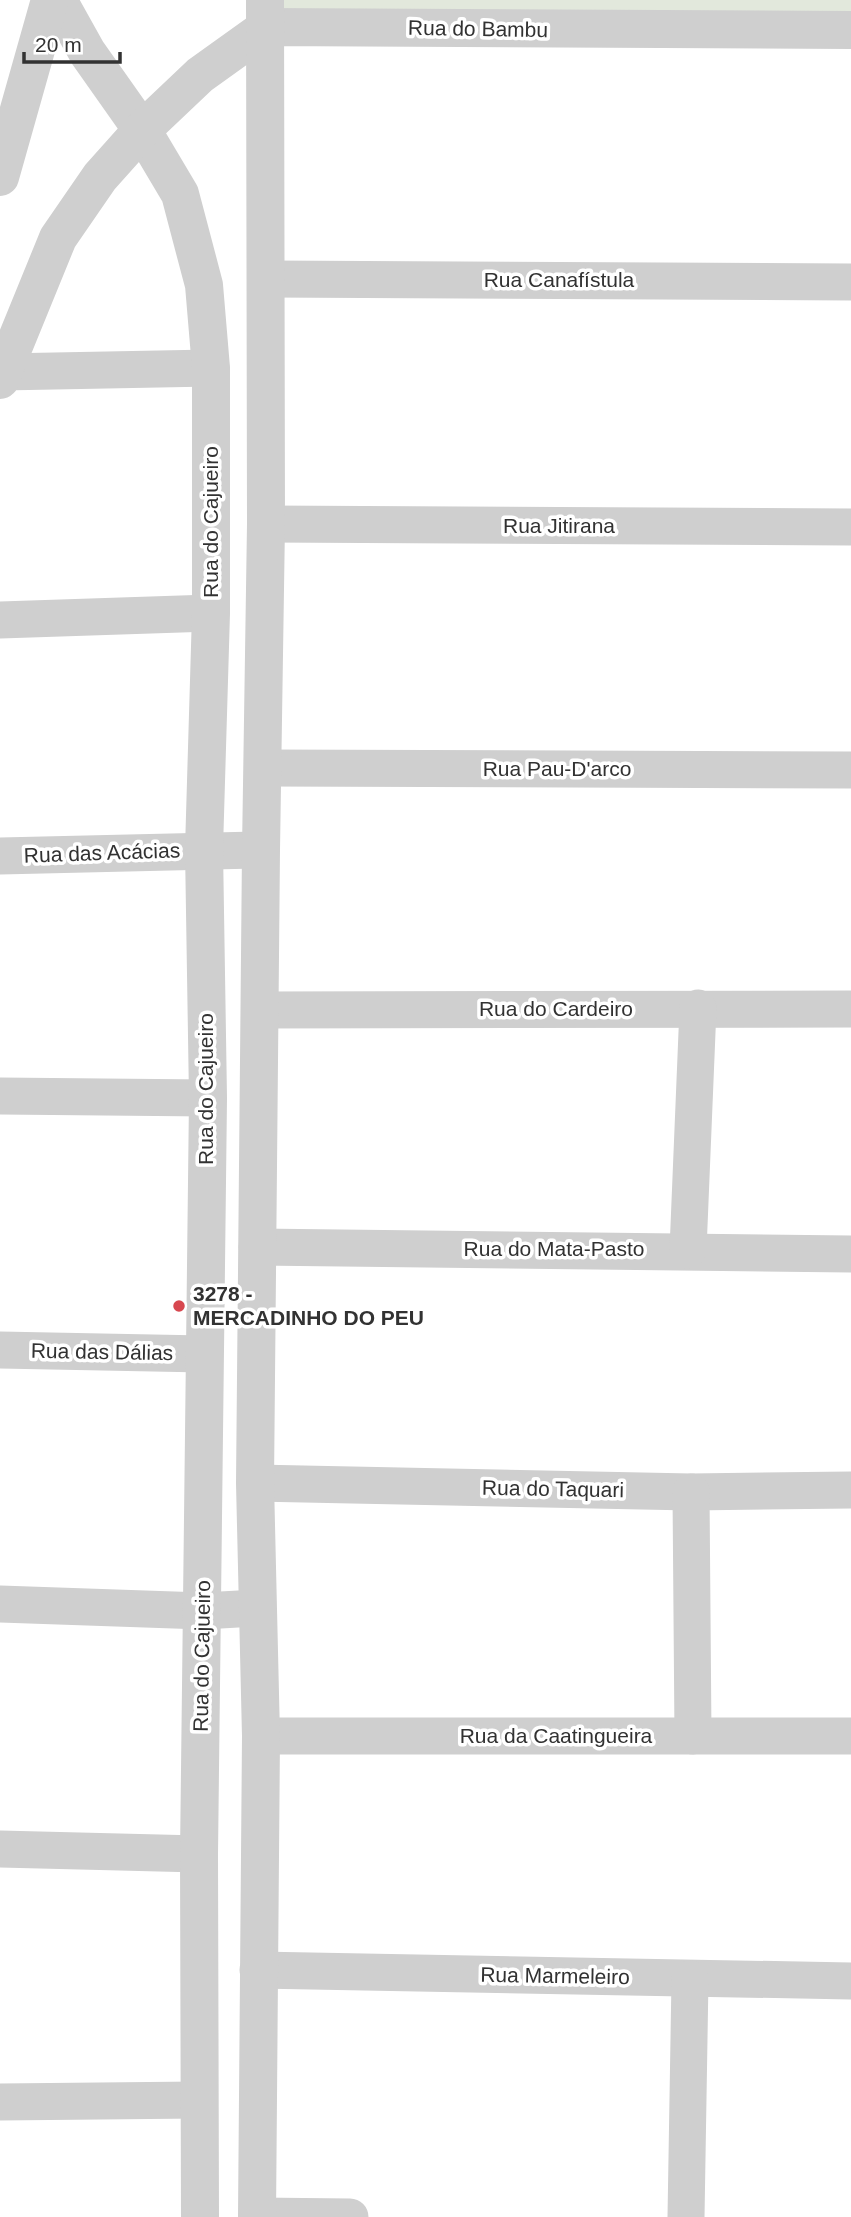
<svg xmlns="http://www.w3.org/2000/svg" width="851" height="2217" viewBox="0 0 851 2217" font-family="Helvetica,sans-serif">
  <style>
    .green { fill: #e2e8dc }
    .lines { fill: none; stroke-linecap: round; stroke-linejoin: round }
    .minor { stroke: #cfcfcf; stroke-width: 37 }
    .tertiary { stroke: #cfcfcf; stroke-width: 38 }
    .poi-dot { fill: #d7474f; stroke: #fff; stroke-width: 2.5 }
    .labels { text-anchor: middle; stroke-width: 7; stroke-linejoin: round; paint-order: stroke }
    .street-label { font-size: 21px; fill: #323232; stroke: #fff }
    .poi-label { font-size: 21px; font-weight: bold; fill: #323232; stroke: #fff; text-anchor: start }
  </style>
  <rect width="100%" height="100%" fill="#fff"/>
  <path class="green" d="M284,0h567v35l-567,-10z"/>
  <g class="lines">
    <g class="minor">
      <path d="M267,279l584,3"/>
      <path d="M2,372l209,-4"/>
      <path d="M266,524l585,3"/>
      <path d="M0,620l211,-7"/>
      <path d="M263,768l588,2"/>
      <path d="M0,856l261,-6"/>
      <path d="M261,1010l590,-1"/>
      <path d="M0,1096l208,2"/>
      <path d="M257,1247l594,7"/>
      <path d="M688,1250l10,-242"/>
      <path d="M0,1350l204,4"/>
      <path d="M255,1483l436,9 160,-2"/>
      <path d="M691,1492l2,244"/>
      <path d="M0,1604l203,7 54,-3"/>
      <path d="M261,1736h590"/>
      <path d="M0,1849l199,5"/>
      <path d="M258,1970l593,11"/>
      <path d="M0,2102l198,-2"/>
      <path d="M257,2216l93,1"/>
      <path d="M686,2217l4,-238"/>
    </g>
    <g class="tertiary">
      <path d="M58,0l29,52 55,78 38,64 24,91 7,83v245l-7,236 4,249 -9,756 1,363"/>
      <path d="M0,177l50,-177"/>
      <path d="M0,380l58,-142 42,-61 42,-47 58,-55 67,-48 584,3"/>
      <path d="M257,2217l4,-481 -6,-253 6,-633 5,-326 -1,-524"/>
    </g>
  </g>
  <circle class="poi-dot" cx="179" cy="1306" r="7"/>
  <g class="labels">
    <g class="street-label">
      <text transform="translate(478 29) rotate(1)" y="7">Rua do Bambu</text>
      <text x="559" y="287">Rua Canafístula</text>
      <text transform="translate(211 522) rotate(-90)" y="7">Rua do Cajueiro</text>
      <text x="559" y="533">Rua Jitirana</text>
      <text x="557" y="776">Rua Pau-D'arco</text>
      <text transform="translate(102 853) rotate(-2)" y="7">Rua das Acácias</text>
      <text x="556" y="1016">Rua do Cardeiro</text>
      <text transform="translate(206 1089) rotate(-90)" y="7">Rua do Cajueiro</text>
      <text x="554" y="1256">Rua do Mata-Pasto</text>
      <text transform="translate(102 1352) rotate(1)" y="7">Rua das Dálias</text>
      <text transform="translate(553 1489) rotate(1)" y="7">Rua do Taquari</text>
      <text transform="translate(202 1656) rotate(-89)" y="7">Rua do Cajueiro</text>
      <text x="556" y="1743">Rua da Caatingueira</text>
      <text transform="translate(555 1976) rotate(1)" y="7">Rua Marmeleiro</text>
    </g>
    <g class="poi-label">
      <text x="193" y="1301">3278 -<tspan x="193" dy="24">MERCADINHO DO PEU</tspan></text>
    </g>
  </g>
  <path d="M24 52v10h96v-10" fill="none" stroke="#323232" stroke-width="3.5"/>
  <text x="35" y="52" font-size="21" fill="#323232" stroke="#ffffff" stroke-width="5" paint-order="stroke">20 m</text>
</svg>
